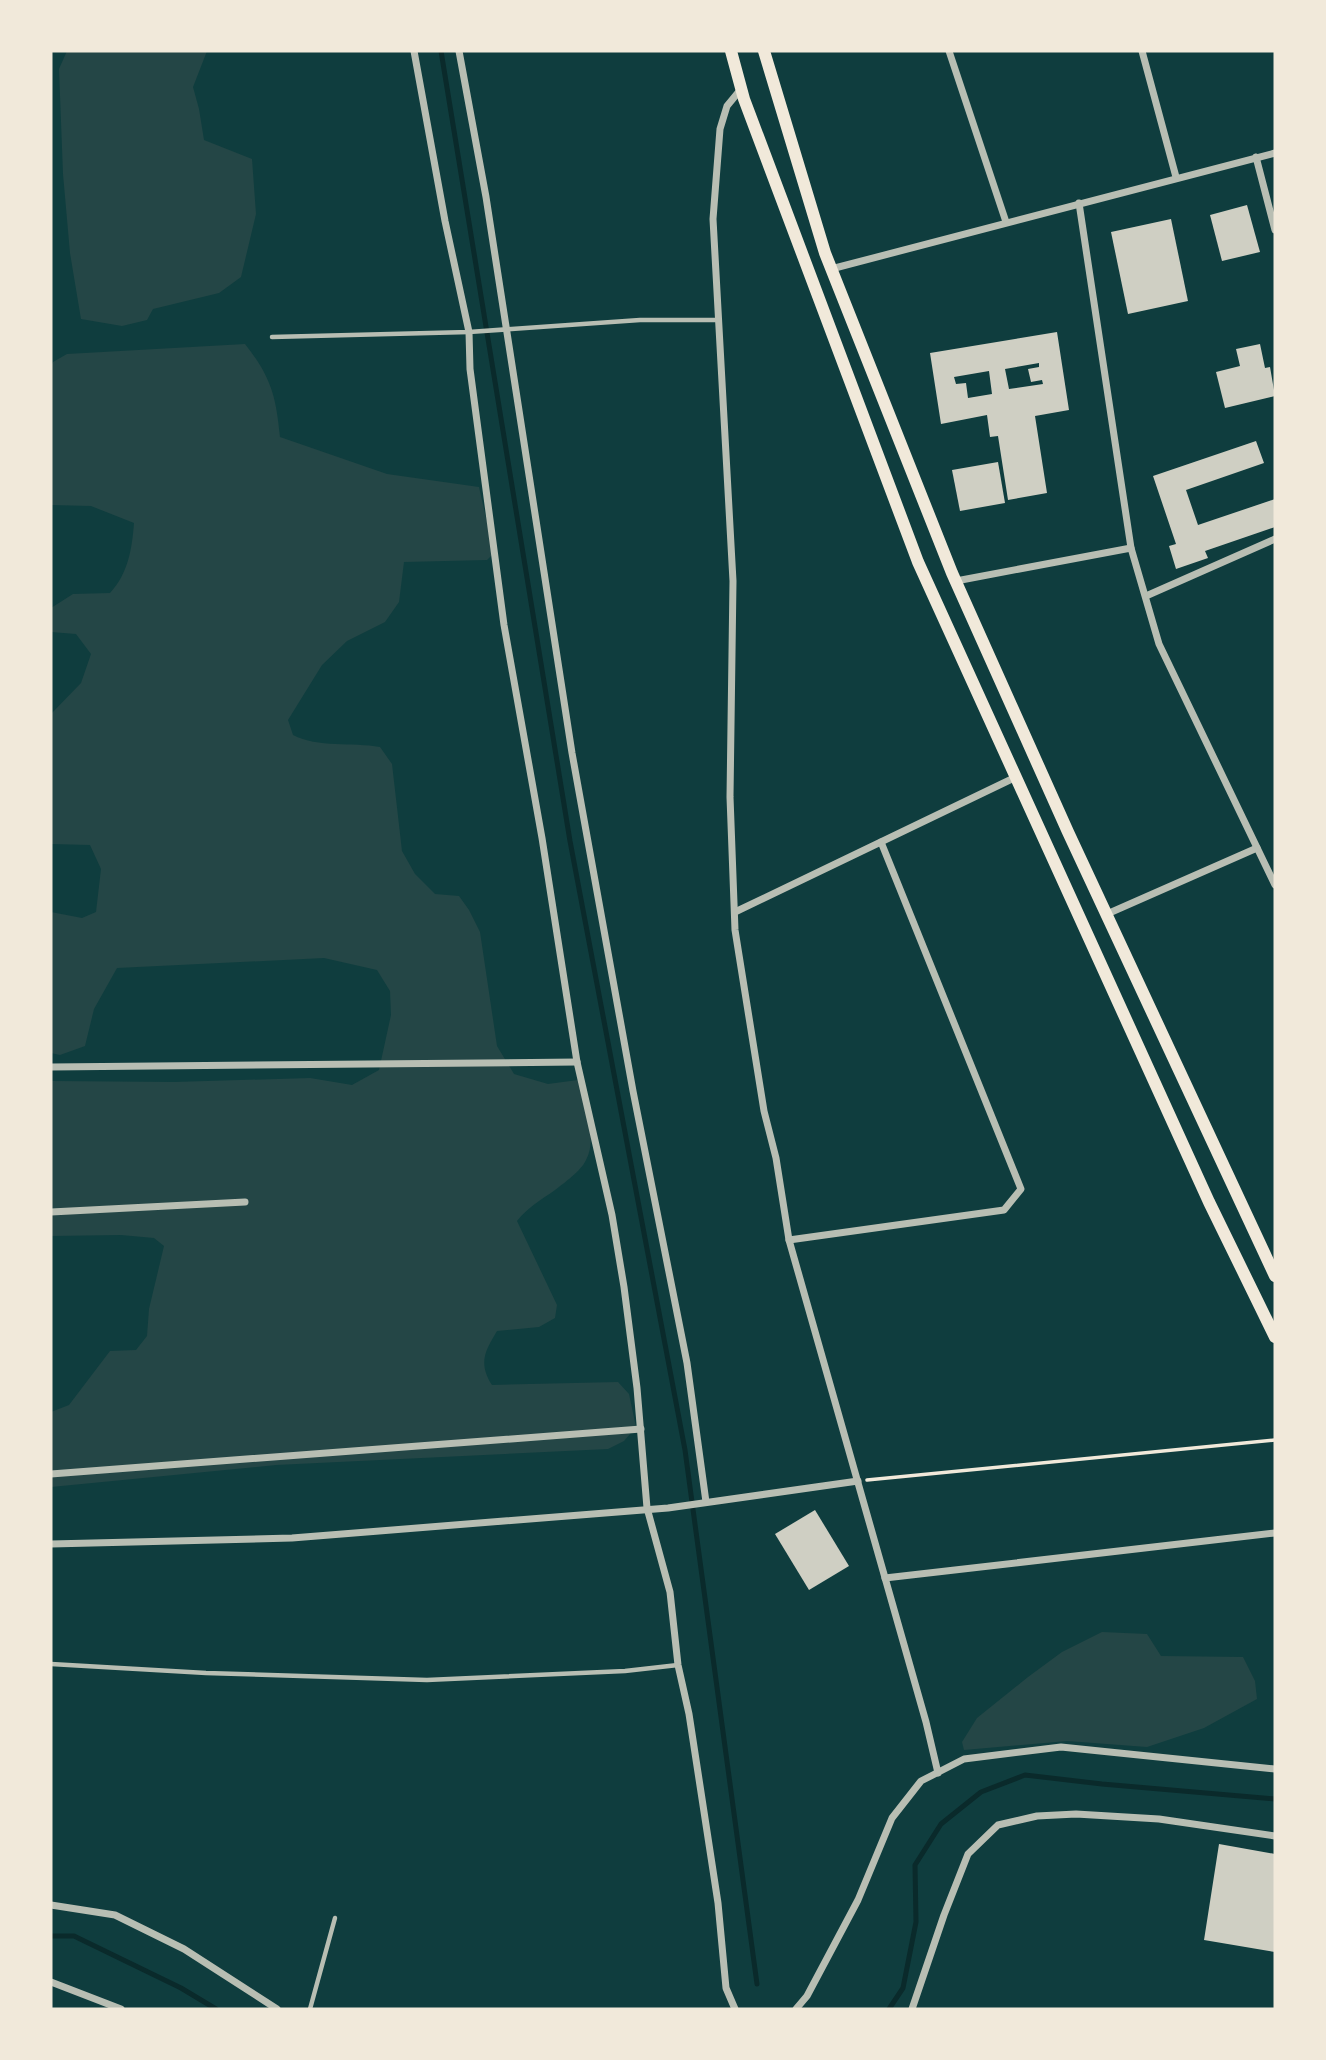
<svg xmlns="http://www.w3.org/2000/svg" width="1326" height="2060" viewBox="0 0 1326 2060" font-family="Quicksand,sans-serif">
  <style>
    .green { fill: #244646 }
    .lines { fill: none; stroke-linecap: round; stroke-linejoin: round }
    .stream { stroke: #0a2a2b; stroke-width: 5 }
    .building { fill: #cfcfc3; fill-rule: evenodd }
    .path { stroke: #f1e9da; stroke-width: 3.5 }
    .service { stroke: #b8beb3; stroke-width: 4.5 }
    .minor { stroke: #b8beb3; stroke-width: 7 }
    .secondary { stroke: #f1e9da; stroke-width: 12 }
  </style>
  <rect width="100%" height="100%" fill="#0f3d3e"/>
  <g class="green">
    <path d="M67,51h140l-14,36 6,22 5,31 48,19 4,55 -15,63 -22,16 -66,16 -6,11 -25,6 -41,-7 -11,-66 -7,-79 -4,-105z"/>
    <path d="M245,344c26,33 31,52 35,93l107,37 92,13 15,66 -7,7 -83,2 -5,40 -14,20 -38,19 -25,24 -34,55 5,15c25,13 59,7 87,12l12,17 10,87 13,23 20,20 24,2 10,14 11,22 17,114 17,28 34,10 30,-4c7,24 20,57 8,80 -5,11 -22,23 -31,30 -14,10 -27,17 -38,31l40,84 -2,13 -16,9 -42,4c-12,20 -19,32 -5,54l126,-3 11,12 7,33 -12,14 -16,8 -332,16 -225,22v-75l18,-7 41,-54 26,-1 11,-14 2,-27 15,-63 -10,-8 -33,-3 -70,1v-155l123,1 136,-4 42,7 27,-15 12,-55 -1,-24 -13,-21 -53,-12 -207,10 -23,41 -9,37 -25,9 -9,-2v-141l31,6 14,-6 5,-43 -11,-24 -39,-1v-130l30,-31 10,-29 -15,-20 -25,-2v-24l22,-14 37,-1c18,-19 22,-44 24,-70l-43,-17 -40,-1v-139l2,-4 14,-8z"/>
    <path d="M1102,1632l45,2 14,22 82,1 12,24 2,18 -53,29 -57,19 -80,-6 -103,9 -2,-8 15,-24 51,-41 34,-25z"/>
  </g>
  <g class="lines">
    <g class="stream">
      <path d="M441,51l129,790 115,609 72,534"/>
      <path d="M51,1936h23l107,52 35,21"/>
      <path d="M889,2009l14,-21 13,-66 -1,-57 26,-41 40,-32 44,-17 77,9 173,15"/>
    </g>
  </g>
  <g class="building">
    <path d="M1247,205l13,47 -38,9 -12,-46z"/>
    <path d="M1171,219l17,82 -60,13 -17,-82z"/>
    <path d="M1057,332l12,78 -34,6 12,77 -39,7 -10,-64 -8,1 -3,-22 -46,9 -11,-71zM1039,363v4l-11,2 3,13 11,-2 1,4 -34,5 -4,-20zM989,371l3,23 -24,4 -2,-15 -10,1 -2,-7z"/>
    <path d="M1260,344l5,24 5,-1 5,29 -50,12 -9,-36 24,-6 -4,-17z"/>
    <path d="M1256,441l8,22 -78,27 12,35 77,-26v28l-70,24 3,7 -32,11 -7,-23 7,-2 -23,-68z"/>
    <path d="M998,462l7,41 -45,8 -8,-41z"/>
    <path d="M815,1510l34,56 -40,24 -34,-56z"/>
    <path d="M1219,1844l56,10v98l-71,-12z"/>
  </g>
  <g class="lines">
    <path class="path" d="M867,1480l408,-40"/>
    <g class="service">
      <path d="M272,337l197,-5 171,-12h78"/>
      <path d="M51,1664l155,9 221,7 198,-9 53,-6"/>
      <path d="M310,2009l25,-91"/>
    </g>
    <g class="minor">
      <path d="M414,51l31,170 24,111 1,37 34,256 38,213 35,224 35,153 12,72 13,101 10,120 23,84 8,73 11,49 29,189 8,85 9,21"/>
      <path d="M459,51l27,146 86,556 61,338 54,272 19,139"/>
      <path d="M949,51l57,171"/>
      <path d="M1142,51l34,126"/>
      <path d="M741,89l-14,17 -7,23 -7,90 20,362 -3,216 5,133 29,181 12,47 13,82 137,482 12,51"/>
      <path d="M1256,157l19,73"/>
      <path d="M1079,203l52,345 28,96 116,241"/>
      <path d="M831,269l444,-116"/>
      <path d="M956,581l175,-33"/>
      <path d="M1146,596l129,-57"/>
      <path d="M735,912l281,-135"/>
      <path d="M1107,914l150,-66"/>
      <path d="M51,1067l526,-5"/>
      <path d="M51,1212l194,-10"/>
      <path d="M789,1240l215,-30 17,-21 -140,-347"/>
      <path d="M51,1474l590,-45"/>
      <path d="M51,1544l241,-6 376,-30 190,-27"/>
      <path d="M885,1578l390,-45"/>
      <path d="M51,1905l64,10 69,34 93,60"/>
      <path d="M51,1982l70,27"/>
      <path d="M796,2009l11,-13 51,-96 34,-82 29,-37 43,-22 97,-12 214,22"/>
      <path d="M912,2009l32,-94 24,-61 30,-29 39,-9 39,-2 83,5 116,17"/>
    </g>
    <g class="secondary">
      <path d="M731,51l13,48 174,463 291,640 66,135"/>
      <path d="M764,51l61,202 127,320 116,259 207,444"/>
    </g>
  </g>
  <rect width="1326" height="2060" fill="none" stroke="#f1e9da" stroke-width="105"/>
</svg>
